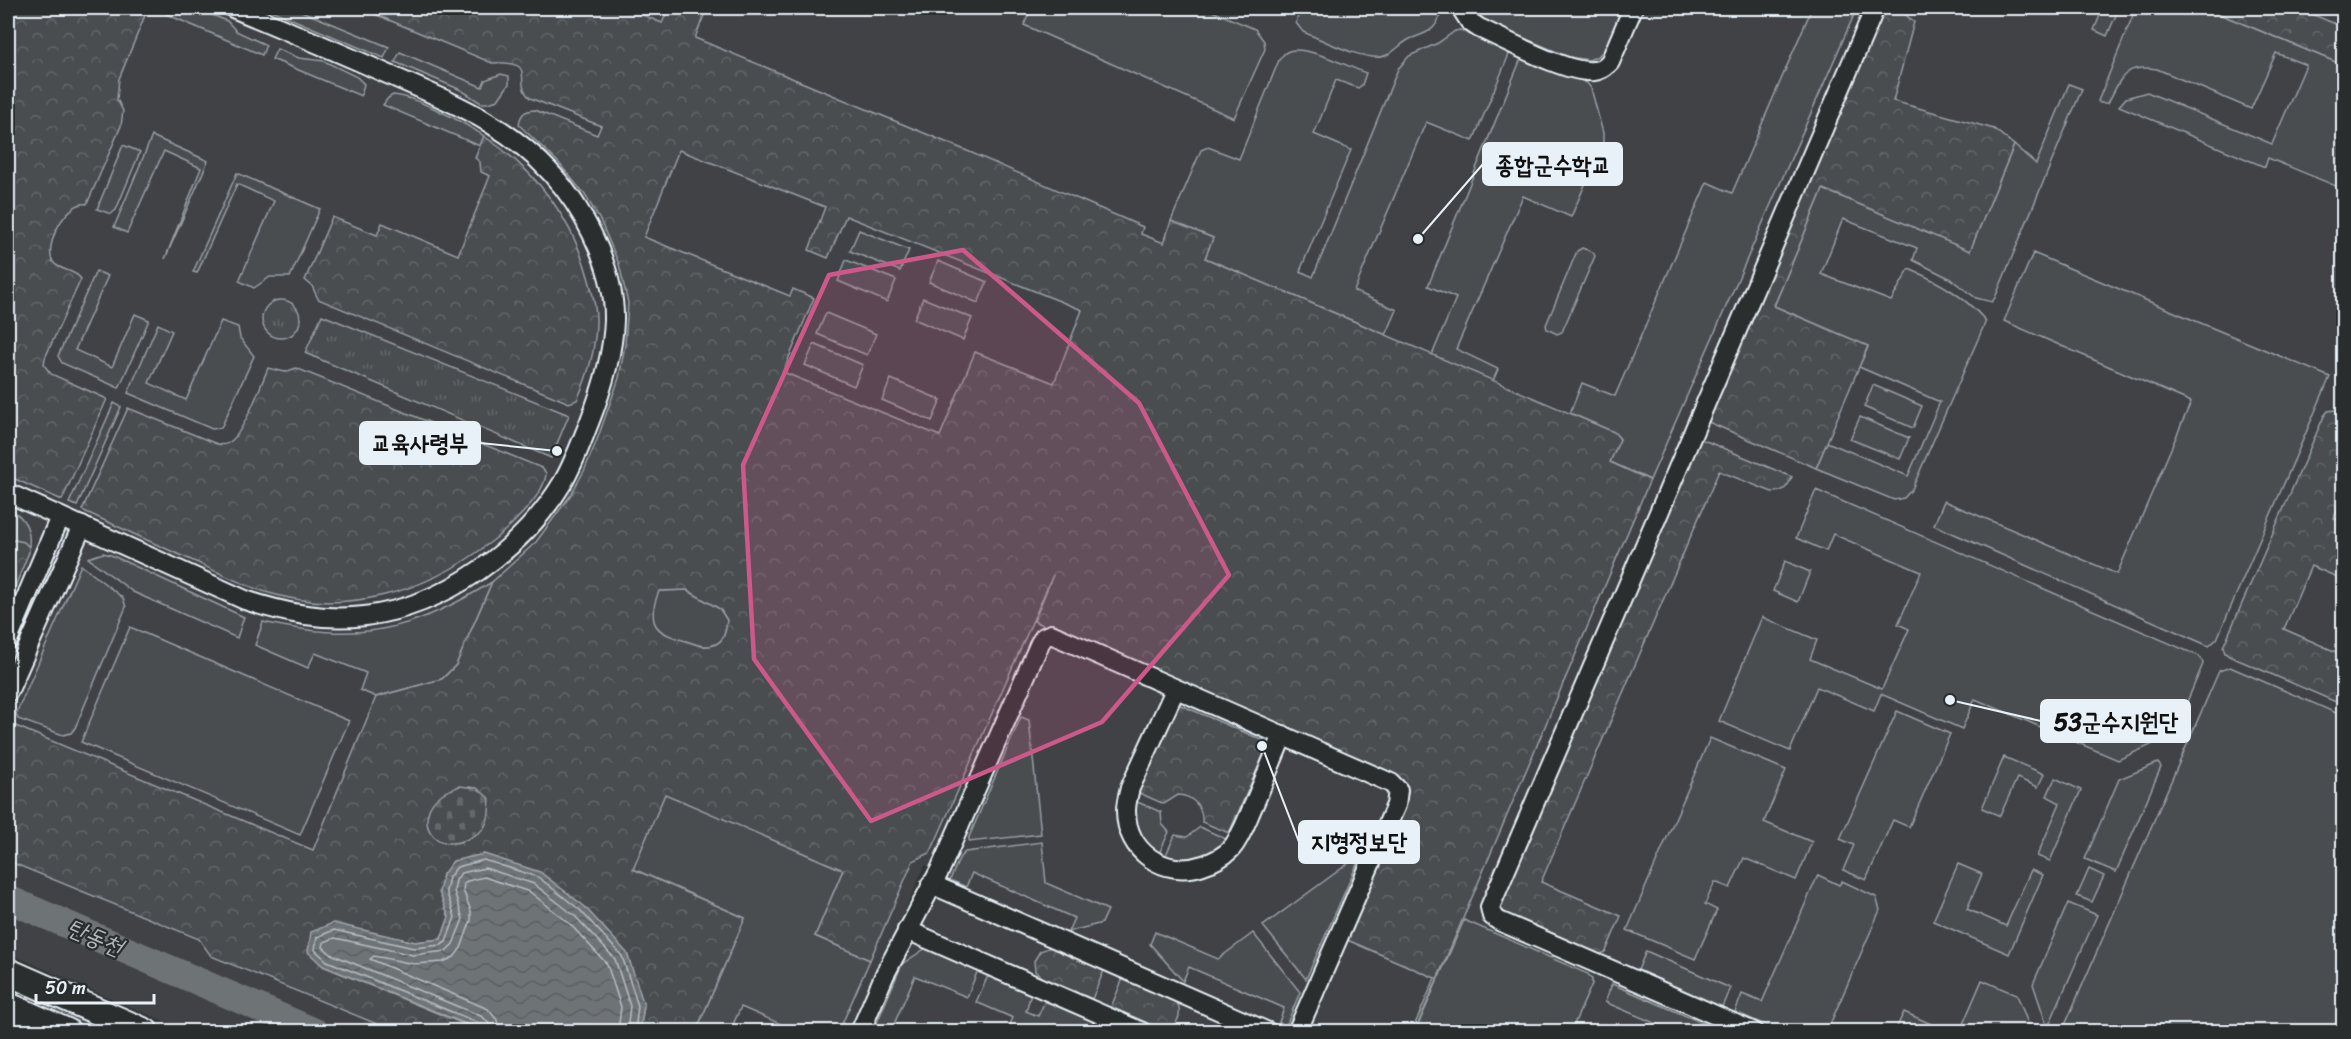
<svg xmlns="http://www.w3.org/2000/svg" width="2351" height="1039" viewBox="0 0 2351 1039" font-family="Sriracha,'Poor Story',sans-serif">
  <style>
    .built { fill: #3f4244 }
    .green { fill: #494d4f; stroke: #989fa4; stroke-width: 1.5 }
    .forest { fill: url(#forest-crowns); stroke: #989fa4; stroke-width: 1.5; fill-rule: evenodd }
    .cemetery { fill: url(#cemetery-stones); stroke: #989fa4; stroke-width: 1.5 }
    .park { fill: url(#park-tufts); stroke: #989fa4; stroke-width: 1.5 }
    .water { fill: url(#water-waves); stroke: #9fa5aa; stroke-width: 1.5 }
    .lines { fill: none; stroke-linecap: round; stroke-linejoin: round }
    .shore { stroke: #b7bfc4; stroke-width: 1.5 }
    .river { stroke: #6e7376; stroke-width: 28 }
    .street-casing { stroke: #e8f1f8; stroke-width: 22 }
    .secondary-casing { stroke: #e8f1f8; stroke-width: 30 }
    .street { stroke: #2a2d2e; stroke-width: 18 }
    .secondary { stroke: #2a2d2e; stroke-width: 26 }
    .marked { fill: #cd598a; fill-opacity: 0.2; stroke: #cd598a; stroke-width: 4.5; stroke-linejoin: round }
    .labels { text-anchor: middle; stroke-width: 4.5; stroke-linejoin: round; paint-order: stroke }
    .water-label { font-size: 24px; font-style: italic; fill: #b1b8be; stroke: #2a2d2e }
    .leader { fill: none; stroke: #e8f1f8; stroke-width: 2 }
    .callout-dot { fill: #e8f1f8; stroke: #2a2d2e; stroke-width: 2 }
    .callout { fill: #e8f1f8; stroke: #e8f1f8; stroke-width: 2 }
    .callout-label { font-size: 24px; text-anchor: middle; font-weight: bold; fill: #111 }
  </style>
  <defs>
    <pattern id="forest-crowns" width="20" height="18" patternUnits="userSpaceOnUse" patternTransform="scale(1.5)"><rect width="20" height="18" fill="#494d4f"/><path d="M2 6a3 3 0 1 1 6 0M12 15a3 3 0 1 1 6 0" fill="none" stroke="#636769"/></pattern>
    <pattern id="cemetery-stones" width="16" height="16" patternUnits="userSpaceOnUse" patternTransform="scale(1.5)"><rect width="16" height="16" fill="#494d4f"/><path d="M2 7V4a2 2 0 0 1 4 0v3zM10 15v-3a2 2 0 0 1 4 0v3z" fill="#636769"/></pattern>
    <pattern id="park-tufts" width="24" height="20" patternUnits="userSpaceOnUse" patternTransform="scale(1.5)"><rect width="24" height="20" fill="#494d4f"/><path d="M3 7l-1-3M5 7V3M7 7l1-3M15 17l-1-3M17 17v-4M19 17l1-3" fill="none" stroke="#636769"/></pattern>
    <pattern id="water-waves" width="16" height="10" patternUnits="userSpaceOnUse" patternTransform="scale(1.5)"><rect width="16" height="10" fill="#6e7376"/><path d="M0 5q4-4 8 0t8 0" fill="none" stroke="#5a5e60"/></pattern>
  </defs>
  <rect width="100%" height="100%" fill="#323536"/>
  <filter id="ink" filterUnits="userSpaceOnUse"><feTurbulence type="fractalNoise" baseFrequency=".0167" numOctaves="2"/><feDisplacementMap in="SourceGraphic" scale="12" xChannelSelector="R" yChannelSelector="G"/><feConvolveMatrix kernelMatrix="1 2 1 2 8 2 1 2 1" color-interpolation-filters="sRGB"/></filter>
  <g filter="url(#ink)">
    <path class="built" d="M8,8h2335v1023h-1476l25,-58 54,-99 -21,-9 -73,166h-666l-90,-39 -88,-39z"/>
    <g class="green">
      <path d="M169,8h26l32,13 9,10 30,14 -4,10 -96,-41z"/>
      <path d="M266,8h28l95,39 -5,11z"/>
      <path d="M1023,8h182l50,21 9,12 1,8 -31,69 -210,-93 6,-14z"/>
      <path d="M1300,8h137l6,2c-9,22 -12,21 -33,29 -9,4 -14,12 -23,16 -17,10 -66,-16 -84,-23l-7,-9z"/>
      <path d="M1475,8h149l-18,40 -8,8 -9,4 -20,-3 -85,-36z"/>
      <path d="M1812,8h45l-207,472 -40,-18 10,-23 -6,-7 -44,-19 12,-30 33,13 92,-214 25,11z"/>
      <path d="M2103,8h16l-12,28 -13,-6z"/>
      <path d="M2136,8h69l138,57v124l-75,-31 -3,9 -146,-61 7,-8 21,-6 125,52 34,-79 -30,-12 -25,56 -94,-40c-34,-5 -35,8 -49,34h-8l-2,-2z"/>
      <path d="M1460,30l50,22 -37,89 -47,-19 -72,169 43,19 -11,25 -181,-77 8,-20 -42,-17 30,-71 7,-3 31,12 40,-99c2,-3 6,-8 10,-9 17,-6 60,16 77,22l-4,12 -4,3 -22,-8 -22,54 37,16 -51,121 13,6 85,-208 11,-13 29,-13 17,-12z"/>
      <path d="M277,49l22,9 25,3 33,16 7,7 -3,12 -89,-37z"/>
      <path d="M400,52l82,35 3,-7 16,-6 8,2v8l-11,16 -10,3h-7l-20,-13 -66,-28z"/>
      <path d="M1522,56l65,27 4,5 12,45v10l-32,74 -48,-21 -67,153 42,20 -5,12 -61,-26 24,-57 -28,-12z"/>
      <path d="M2069,84l13,5 -87,209 -3,4 -16,-4 -27,-20 -36,-18 4,-12 -74,-29 -22,55 70,27 18,-32c31,13 55,27 77,52l-74,168 -8,9 -10,2 -78,-32 11,-26 81,34 32,-74 -81,-35 9,-20 -94,-41 49,-117 147,61 44,-105 22,19z"/>
      <path d="M393,95c22,1 72,28 91,41l-4,10 -97,-41 5,-7z"/>
      <path d="M152,136l56,25 -43,98 36,-91 -37,-17 -37,82 -13,-6z"/>
      <path d="M123,145l17,7 -24,58 -5,4 -14,-5z"/>
      <path d="M237,173l83,36 -30,68h-20l-16,11 -15,-7 35,-80 -37,-17 -40,89 -4,-1z"/>
      <path d="M859,230l50,20 -9,21 -50,-20z"/>
      <path d="M1582,248l11,4 2,4 -33,76 -5,2 -10,-5 -1,-4 31,-74z"/>
      <path d="M2033,253l297,124 -113,262 -8,7 -275,-121 10,-24 173,73 74,-172 -187,-81z"/>
      <path d="M846,260l50,20 -9,22 -49,-21z"/>
      <path d="M938,261l49,21 -9,21 -49,-21z"/>
      <path d="M96,271l12,5 -33,74 37,17 23,-53 14,6 -30,68 -57,-25 -4,-7z"/>
      <path d="M923,298l49,20 -9,22 -49,-21z"/>
      <path d="M826,313l50,21 -9,21 -50,-21z"/>
      <path d="M221,321l17,6 2,11 14,18 -33,72 -9,1 -84,-36 30,-69 14,7 -23,52 37,17z"/>
      <path d="M814,344l49,21 -9,21 -49,-21z"/>
      <path d="M891,379l50,21 -9,21 -50,-21z"/>
      <path d="M1873,385l49,21 -9,22 -49,-21z"/>
      <path d="M114,403l7,4 -44,99 -8,-3z"/>
      <path d="M1860,417l49,21 -9,21 -50,-20z"/>
      <path d="M1816,490l383,166 3,4 1,4 -30,71 -55,25 -143,-61 -13,30 -81,-35 -7,17 -57,-24 -27,64 -71,-30 43,-104 55,23 -7,19 72,30 27,-60 -11,-5 23,-52 -88,-38 -7,17 -30,-13z"/>
      <path d="M8,508c17,9 23,21 21,39 -7,-6 -13,-7 -21,-5z"/>
      <path d="M55,552l6,3 -53,124v-25l43,-101z"/>
      <path d="M103,553l8,2 133,62 -7,21 -104,-46 -45,-34z"/>
      <path d="M1785,561l25,11 -12,30 -25,-11z"/>
      <path d="M81,565l42,33 3,9 -51,121 -4,5 -8,2 -45,-16 -2,-5z"/>
      <path d="M492,582l-36,83 -14,14 -66,18 -16,-7 6,-17 -51,-20 -7,15 -53,-23 8,-23c94,21 146,11 229,-40z"/>
      <path d="M687,590l33,19 7,11c-1,9 -2,20 -11,24 -9,5 -18,1 -27,-2 -33,-9 -44,-16 -31,-51z"/>
      <path d="M130,627l219,94 -49,114 -219,-93z"/>
      <path d="M2230,667l113,49 -1,16 2,2v291l-3,6 -279,1 157,-361z"/>
      <path d="M1897,711l53,23 -41,93 -16,-7 -27,60 -23,-10 11,-25 -14,-6z"/>
      <path d="M1021,717l8,3 12,114 -72,8v-5z"/>
      <path d="M1710,738l76,32 -22,52 48,20 -16,38 -52,-22 -14,30 -15,-6 -10,22 12,6 -22,49 -68,-29z"/>
      <path d="M2004,757l40,17 -6,13 -21,-9 -17,38 -18,-8z"/>
      <path d="M2158,763l3,4 -45,105 -31,-13 34,-80z"/>
      <path d="M2055,778l26,12 -31,71 -13,-5 23,-53 -13,-7z"/>
      <path d="M665,793l178,77 -28,66 55,24 -31,71h-42l-56,-24 -11,24h-34l49,-113 -112,-49z"/>
      <path d="M1135,801l26,11 1,12 7,8 -11,24c-20,-20 -24,-26 -23,-55z"/>
      <path d="M1200,827l26,12c-16,24 -36,22 -62,20l11,-24 12,2z"/>
      <path d="M1042,842l4,41 62,27 -6,13 -34,9 6,-14 -102,-45 -6,14 -16,-7 10,-23 5,-5z"/>
      <path d="M1353,860l5,2 -52,117 -43,-53z"/>
      <path d="M1958,864l24,10 -15,35 39,17 25,-56 12,5 -34,79 -76,-33z"/>
      <path d="M2089,869l15,7 -12,26 -15,-6z"/>
      <path d="M1818,875l21,10 3,-4 34,16 4,13 -52,119 3,2h-51l-45,-19 7,-18 20,8z"/>
      <path d="M2068,903l29,12 -48,110 -3,-2 -13,-39z"/>
      <path d="M1464,920l124,54 4,5v5l-21,47 -156,1z"/>
      <path d="M1155,932l63,27 35,-26 47,59 -14,34 -7,-4 5,-14 -95,-41 -6,14 -33,-37z"/>
      <path d="M926,948l52,22 -11,27 -52,-21 -24,55 -18,1 29,-68z"/>
      <path d="M1646,951l84,37 -8,19 -84,-37z"/>
      <path d="M990,976l41,18 -5,17 12,5 7,-15 72,30h-110l6,-13 -37,-16 11,-24z"/>
      <path d="M1982,980l35,15 14,36h-71z"/>
      <path d="M1612,984l109,47h-48l-68,-29z"/>
      <path d="M8,986l107,45h-19l-88,-38z"/>
      <path d="M1904,1012l43,19h-52z"/>
    </g>
    <g class="forest">
      <path d="M8,8h140l-29,71 -2,20 6,12 -2,15 -34,78c-21,-3 -44,42 -34,58 6,9 22,7 28,17l-36,79 -1,7 7,9 56,25 -45,101 -54,-24z"/>
      <path d="M360,8h246l32,5 24,10 7,-15h38l-12,30 270,112 178,77 -2,7 23,9 7,-22 42,17 -8,20 409,174 6,7 -10,23 40,18 -235,551h-3l23,-53 -90,-39 62,-144 -8,-16 -365,-158 19,-46 -119,270 -4,8 -17,8 -43,99 -55,-24 28,-66 -178,-76 -32,75 112,49 -49,113h-56l4,-26 -205,-113 10,25 -8,22 -26,3 -82,-18 -10,42 160,66 -89,-1 -183,-75 -12,-17 -191,-78v-129l3,-8 302,126 63,-153 66,-18 14,-14 36,-83 44,-40 34,-46 14,-25 13,-31 22,-62 6,-33 3,-42 -9,-39 -19,-44 -15,-25 -27,-33 -39,-37c1,-10 5,-15 16,-15l62,25 4,-9 -71,-28c-19,-18 11,-37 -38,-35zM679,150l146,57 -16,43 19,8 18,-42 236,94 -28,73 -79,-31 -35,84 -157,-64 31,-74 -21,-9 -3,7 -146,-59zM687,590l33,19 7,11c-1,9 -2,20 -11,24 -9,5 -18,1 -27,-2 -33,-9 -44,-16 -30,-51z"/>
      <path d="M2205,8h92l46,19v38z"/>
      <path d="M1892,9l10,3 12,10 -21,79 101,28 20,16 -44,106 -147,-62 -49,117 94,40 -52,122 -110,-47 173,-410z"/>
      <path d="M484,136c52,35 89,83 105,144 4,14 8,30 7,45 -1,26 -8,51 -19,75l-8,3 -251,-104 -6,-13 -7,-6 27,-63 45,18 5,-12 76,32 32,-79 -9,-4 -1,-10 -5,-4z"/>
      <path d="M268,368l17,4 11,-4 246,100 4,5c0,22 -41,59 -59,72 -61,47 -142,71 -218,48 -24,-7 -48,-19 -71,-30 -39,-17 -77,-35 -116,-53l46,-102 89,36c6,1 9,1 14,-3 13,-10 30,-56 37,-73z"/>
      <path d="M2335,410l8,4v81l-9,23 9,4v53l-1,4 -31,-13 -27,63 59,26v50l-114,-49 -4,-3 -2,-6 101,-231 4,-5z"/>
      <path d="M1701,439l91,38c-5,11 -8,15 -20,15l-53,-21 -178,411 80,34 -15,35 -4,3 -8,1 -89,-42 -5,-6v-8l196,-457z"/>
      <path d="M15,540l9,2 5,5v5l-21,52v-62z"/>
      <path d="M1176,703l93,40 -40,90 -27,-11c1,-15 -9,-26 -24,-27l-14,9 -27,-12z"/>
      <path d="M1054,946l51,22 -13,31 -49,-21 -8,-7 -1,-10 6,-10z"/>
      <path d="M1124,976l53,26c6,13 0,28 -16,27l-50,-22z"/>
    </g>
    <path class="cemetery" d="M459,786l18,2 13,11c-1,6 0,13 -2,19 -1,9 -7,14 -14,18 -41,24 -64,-19 -32,-42 5,-4 12,-5 17,-8z"/>
    <g class="park">
      <circle cx="281" cy="319" r="19"/>
      <path d="M322,315l247,100 -18,43 -246,-105z"/>
    </g>
    <path class="water" d="M484,854l56,18 44,34 43,47 17,52 -4,26h-157l-160,-65 -15,-14 3,-20 22,-9 82,19 26,-3 8,-22 -10,-25 4,-18 10,-13z"/>
    <g class="lines">
      <g class="shore">
        <path d="M483,1032l-4,-9 -152,-62 -12,-11 2,-13 17,-7 80,18 27,-3 5,-3 9,-25 -9,-26 3,-14 8,-10 27,-7 54,17 42,33 42,46 16,50 -3,26"/>
        <path d="M490,1032l-1,-8 -6,-7 -152,-63 -8,-7 1,-5 11,-4 78,17 33,-4 7,-7 10,-25 -9,-28 2,-11 5,-7 24,-5 49,16 41,32 40,43 15,47 -3,26"/>
        <path d="M499,1032l-2,-12 -9,-11 -118,-50 4,-3 40,8 29,-2 11,-5 7,-9 10,-28v-9l-8,-21 1,-6 3,-3 17,-4 46,15 39,31 38,41 14,43 -3,25"/>
      </g>
      <path class="river" d="M8,899l307,133"/>
      <g class="street-casing">
        <g id="street">
          <path d="M1461,8l9,14 9,6c27,12 88,46 115,43 8,-1 10,-4 16,-9l23,-54"/>
          <path d="M8,493l237,107c39,13 78,21 120,16 80,-10 157,-66 198,-134 11,-19 18,-39 26,-59 13,-33 24,-68 25,-103 1,-46 -24,-98 -51,-133 -48,-61 -110,-84 -178,-114 -51,-23 -102,-44 -152,-65"/>
          <path d="M8,640l52,-123"/>
          <path d="M1175,690l-45,98c-2,8 -4,15 -4,23 0,41 39,67 77,54 10,-3 21,-9 28,-16 11,-13 16,-30 23,-45 10,-23 19,-46 29,-69"/>
          <path d="M8,692l74,-166"/>
          <path d="M931,884l337,148"/>
          <path d="M907,930l235,102"/>
          <path d="M860,1032l25,-58 55,-104 100,-227 4,-6 7,-3 340,149 7,7 -2,15 -99,227"/>
          <path d="M1754,1032l-255,-111 -7,-5 -2,-9 385,-899"/>
        </g>
      </g>
      <g class="secondary-casing">
        <g id="secondary">
          <path d="M8,972l137,60"/>
          <path d="M8,1006l59,26"/>
        </g>
      </g>
      <use href="#street" class="street"/>
      <use href="#secondary" class="secondary"/>
    </g>
  </g>
  <path class="marked" d="M963,250l176,153 90,172 -127,147 -231,99 -117,-162 -11,-194 86,-190z"/>
  <g class="labels">
    <g class="water-label">
      <text transform="translate(95 937) rotate(23)" y="8">탄동천</text>
    </g>
  </g>
  <path class="leader" d="M1418 239L1483 164M557 451L480 443M1950 700L2041 721M1262 746L1299 842"/>
  <g class="callout-dot">
    <circle cx="1418" cy="239" r="6"/>
    <circle cx="557" cy="451" r="6"/>
    <circle cx="1950" cy="700" r="6"/>
    <circle cx="1262" cy="746" r="6"/>
  </g>
  <g class="callout">
    <rect x="1483" y="143" width="139" height="42" rx="6"/>
    <rect x="360" y="422" width="120" height="42" rx="6"/>
    <rect x="2041" y="700" width="149" height="42" rx="6"/>
    <rect x="1299" y="821" width="120" height="42" rx="6"/>
  </g>
  <g class="callout-label">
    <text x="1553" y="173">종합군수학교</text>
    <text x="420" y="451">교육사령부</text>
    <text x="2116" y="730">53군수지원단</text>
    <text x="1359" y="850">지형정보단</text>
  </g>
  <rect width="2351" height="1039" fill="none" stroke="#2a2d2e" stroke-width="30"/>
  <rect x="15" y="15" width="2321" height="1009" fill="none" stroke="#e8f1f8" stroke-width="2" filter="url(#ink)"/>
  <path d="M36 994v9h118v-9" fill="none" stroke="#e8f1f8" stroke-width="3"/>
  <text x="45" y="994" font-size="18" fill="#e8f1f8" stroke="#2a2d2e" stroke-width="4.5" paint-order="stroke">50 m</text>
</svg>
